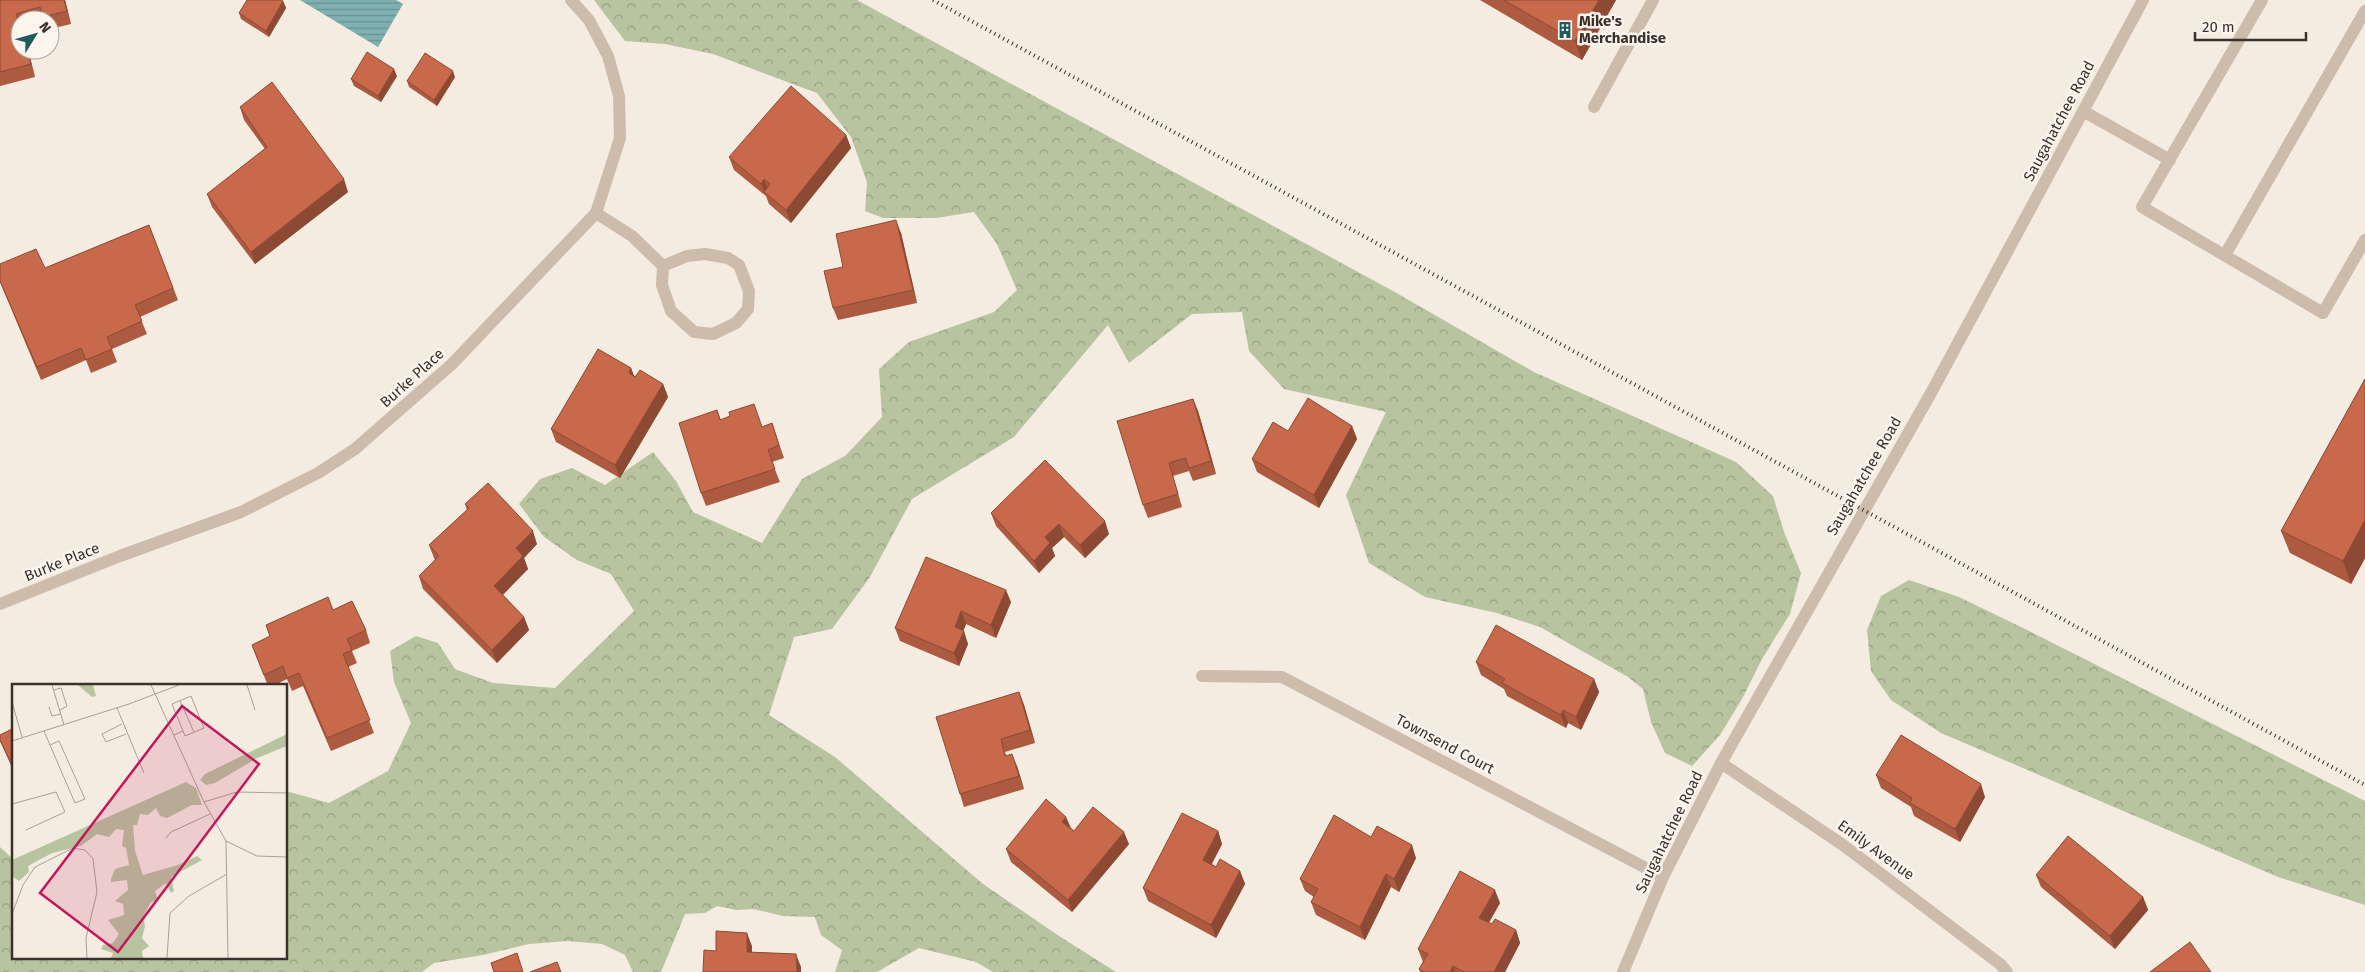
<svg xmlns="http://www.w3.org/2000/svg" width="2365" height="972" viewBox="0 0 2365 972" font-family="'Fira Sans',sans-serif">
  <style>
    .forest { fill: url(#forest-crowns) }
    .water { fill: url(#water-rules) }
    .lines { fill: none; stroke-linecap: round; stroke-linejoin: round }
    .lane { stroke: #cdbbac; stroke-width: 12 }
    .street { stroke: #cdbbac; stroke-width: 12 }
    .rail { stroke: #3b302b; stroke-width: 4; stroke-dasharray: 1 4; stroke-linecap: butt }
    .wall { fill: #ac5a40 }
    .shaded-wall { fill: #8c4a34 }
    .building { fill: #c8694b; stroke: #8c4a34 }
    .labels { text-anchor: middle; stroke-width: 5; stroke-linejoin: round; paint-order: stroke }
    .poi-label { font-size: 15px; font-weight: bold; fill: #3b302b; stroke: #fbf5ee; text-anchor: start }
    .street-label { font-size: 15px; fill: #3b302b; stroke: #fbf5ee }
    .inset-road { fill: none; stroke: #aaa098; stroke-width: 1 }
    .view { fill: #c2185b; fill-opacity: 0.15; stroke: #c2185b; stroke-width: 2.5 }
    .inset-edge { fill: none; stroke: #3b302b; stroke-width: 2.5 }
  </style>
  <defs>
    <pattern id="forest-crowns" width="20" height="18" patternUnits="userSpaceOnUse" patternTransform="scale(1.25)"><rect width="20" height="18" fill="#b8c4a0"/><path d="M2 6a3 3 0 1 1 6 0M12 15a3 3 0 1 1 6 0" fill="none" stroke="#97a083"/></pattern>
    <pattern id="water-rules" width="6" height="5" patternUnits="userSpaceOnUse" patternTransform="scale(1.25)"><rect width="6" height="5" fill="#7fb0b2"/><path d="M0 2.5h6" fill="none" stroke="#699091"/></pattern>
  </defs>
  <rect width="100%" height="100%" fill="#f4ebe1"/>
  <g class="forest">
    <path d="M594,0h263l536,291 141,81 202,90 37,34 11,36 17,41 -11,41 -28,45 -20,40 -22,36 -28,31 -27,-13 -14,-31 -8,-33 -15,-12 -88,-50 -43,-14 -72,-16 -56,-34 -23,-68 40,-83 -102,-23 -35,-38 -7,-39 -50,2 -63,49 -21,-38 -94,112 -102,62 -42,78 -38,52 -38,8 -25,78 66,42 148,127 73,50 60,38h-123l-17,-10 -57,-14 -42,24h-42l7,-22 -21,-15 -6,-18 -32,-1 -30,-7 -17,1 -19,-4 -12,7 -20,1 -24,58h-28l-8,-17 -23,-11 -35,-3 -38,3 -46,11 -49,8 -12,9h-422v-125l14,13v98h272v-167l43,12 59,-32 23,-48 -17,-41 -4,-31 26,-15 22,7 17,26 38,14 62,5 79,-77 -23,-37 -34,-14 -33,-23 -25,-33 21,-25 32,-11 33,17 48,-33 23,29 17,31 69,31 40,-64 43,-23 37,-39 -3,-48 30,-27 85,-30 23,-22 -20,-46 -23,-32 -38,6h-53l-18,-7 2,-29 -16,-45 -34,-44 -104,-39 -48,-10 -40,-3z"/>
    <path d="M1909,580l50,17 62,30 344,174v104l-87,-28 -337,-144 -50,-33 -20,-29 -4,-41 14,-34z"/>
  </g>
  <path class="water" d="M300,0h96l7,4 -25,43z"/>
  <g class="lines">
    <g class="lane">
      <path d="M2262,0l-120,207 181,106 42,-73"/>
      <path d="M1594,107l59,-107"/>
      <path d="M2083,111l87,49"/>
      <path d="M2225,255l140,-244"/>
    </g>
    <g class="street">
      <path d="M596,213l36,23 31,30"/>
      <path d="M705,254l23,4 11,7 10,26 -1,18 -12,14 -23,11 -19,-2 -23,-21 -9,-26 1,-19 24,-10z"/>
      <path d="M0,604l120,-48 121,-44 77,-39 37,-24 97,-85 144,-151 24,-75 -1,-42 -11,-40 -19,-36 -18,-20"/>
      <path d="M1202,676l80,1 381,200"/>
      <path d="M1721,763l122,82 157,119 7,8"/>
      <path d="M1623,972l40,-95 58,-114 210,-370 212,-393"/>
    </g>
    <path class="rail" d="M933,0l1432,785"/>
  </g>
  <g class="wall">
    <path d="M0,0h65l6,24 -21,5v-9h-30v30h8l7,27 -35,9z"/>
    <path d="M1480,0h136l-34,60z"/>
    <path d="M283,1l3,7 -17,29 -28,-18 -2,-6z"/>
    <path d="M397,76l-16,26 -27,-16 -3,-7z"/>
    <path d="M455,77l-18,29 -28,-19 -2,-6z"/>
    <path d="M240,107l108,85 -93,72 -43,-57 -5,-13 58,-45 -21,-29z"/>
    <path d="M846,135l5,13 -60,75 -22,-19 -3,-8 -32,-26 -5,-13z"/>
    <path d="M149,225l29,75 -38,17 7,17 -35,15 5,13 -26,11 -5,-13 -45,20 -41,-98v-18l45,4z"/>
    <path d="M901,233l16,70 -79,17 -5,-12 10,-41z"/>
    <path d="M631,368l3,8 29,8 5,13 -48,81 -64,-36 -5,-13z"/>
    <path d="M2365,379v179l-14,26 -61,-31 -9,-22z"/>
    <path d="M1193,399l5,12 18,63 -23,7 -4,-10 -16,5 9,31 -34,11 -5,-13z"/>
    <path d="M717,410l4,10 41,7 10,-4 12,35 -12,4 8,20 -74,24 -5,-13z"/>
    <path d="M1352,426l5,13 -38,69 -62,-36 -5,-13 36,-28z"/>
    <path d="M1045,460l64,74 -24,24 -21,-21 -12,11 3,8 -16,17 -43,-47 -5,-13z"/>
    <path d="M465,504l72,40 -13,14 4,11 -25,26 21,22 5,13 -32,33 -74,-74 -4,-13 16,-16 -1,-2 -5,-13 38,-35z"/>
    <path d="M926,557l85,45 -15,36 -30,-14 -3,7 5,13 -9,22 -59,-25 -5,-13z"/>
    <path d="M333,610l33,20 4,13 -18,8 5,12 -9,4 26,66 -43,18 -28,-65 -11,5 -5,-12 -14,7h-5l-16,-41 18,-8 -4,-12z"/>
    <path d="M1476,662l118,17 5,13 -18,38 -13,-7 -2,5 -59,-32 -3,-7 -23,-14z"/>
    <path d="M1019,692l5,13 11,38 -30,9 1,3 11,11 7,23 -60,18 -4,-13z"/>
    <path d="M14,728v44l-14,-31v-6z"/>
    <path d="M1876,775l109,22 -25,45 -46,-26 -3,-9 -30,-19z"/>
    <path d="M1066,817l5,11 3,3 55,13 -57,68 -61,-50 -5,-13z"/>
    <path d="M1218,831l4,13 -10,20 4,3 24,4 5,13 -29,54 -68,-37 -5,-13z"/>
    <path d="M1371,837l45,21 -17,34 -8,-5 -26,53 -49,-25 -5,-13 3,-5 -9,-6 -5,-12z"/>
    <path d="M2036,875l107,22 5,13 -33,39 -74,-62z"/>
    <path d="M1500,903l-11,20 3,1 24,6 4,13 -15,29h-85l-1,-3 4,-7 -5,-13z"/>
  </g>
  <g class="shaded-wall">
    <path d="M64,0h1l6,24 -4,-13z"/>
    <path d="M1599,0h17l-34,60 -7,-19z"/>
    <path d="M283,1l3,7 -17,29 -3,-6z"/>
    <path d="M27,50h1l7,27 -4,-13z"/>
    <path d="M394,69l3,7 -16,26 -3,-6z"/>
    <path d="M453,71l2,6 -18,29 -3,-6z"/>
    <path d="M846,135l5,13 -60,75 -5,-13z"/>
    <path d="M344,179l4,13 -93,72 -4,-12z"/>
    <path d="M764,179l5,13h-5l2,4 -5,-12z"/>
    <path d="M896,220l5,13 16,70 -4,-13z"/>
    <path d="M631,368l5,13 -7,-8z"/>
    <path d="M663,384l5,13 -48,81 -5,-13z"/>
    <path d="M1193,399l5,12 18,63 -5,-13z"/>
    <path d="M1352,426l5,13 -38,69 -5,-13z"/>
    <path d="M2365,520v38l-14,26 -8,-23z"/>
    <path d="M1105,521l4,13 -24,24 -5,-13z"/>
    <path d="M1059,524l5,13 -12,11 3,8 -16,17 -5,-12 11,-24z"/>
    <path d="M533,531l4,13 -13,14 4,11 -30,30 -4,-13 22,-38z"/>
    <path d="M1006,590l5,12 -15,36 -5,-13z"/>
    <path d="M961,611l5,13 -6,16 -5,-13z"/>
    <path d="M524,617l5,13 -32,33 -5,-13z"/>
    <path d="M964,631l4,13 -9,22 -5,-13z"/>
    <path d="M1594,679l5,13 -18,38 -5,-13z"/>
    <path d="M1019,692l5,13 11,38 -5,-13z"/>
    <path d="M1563,710l5,13 -2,5 -5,-13z"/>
    <path d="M1012,754l5,12 7,23 -5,-13z"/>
    <path d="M1981,784l4,13 -25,45 -5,-13z"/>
    <path d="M1066,817l5,13 -9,-8z"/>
    <path d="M1218,831l4,13 -15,28 -4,-12z"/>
    <path d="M1124,832l5,12 -57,68 -4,-12z"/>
    <path d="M1412,845l4,13 -17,34 -5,-13z"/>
    <path d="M1240,871l5,13 -29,54 -5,-13z"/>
    <path d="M1386,874l5,13 -26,53 -5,-13z"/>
    <path d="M1495,890l5,13 -16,27 -5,-12z"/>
    <path d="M2143,897l5,13 -33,39 -5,-13z"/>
    <path d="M1516,930l4,13 -15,29h-11z"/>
    <path d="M747,933l5,13v19l-5,-13z"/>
    <path d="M796,954l5,13v5h-4z"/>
    <path d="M1453,966l2,6h-5z"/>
  </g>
  <g class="building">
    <path d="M0,0h64l3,11 -24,6 -3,-10 -24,7 4,13v23h7l4,14 -31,8z"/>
    <path d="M247,0h34l2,1 -17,30 -27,-18z"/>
    <path d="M1504,0h95l-24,41z"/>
    <path d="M367,52l27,17 -16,27 -27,-17z"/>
    <path d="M425,53l28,18 -19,29 -27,-19z"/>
    <path d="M272,82l72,97 -93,73 -44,-58 60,-47 -27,-40z"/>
    <path d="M791,86l55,49 -60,75 -22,-18 6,-8 -6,-5 -3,5 -32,-27z"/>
    <path d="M896,220l17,70 -80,18 -9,-37 19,-4 -7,-33z"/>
    <path d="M149,225l24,63 -38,17 7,16 -35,16 5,12 -26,11 -5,-12 -44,19 -37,-86v-17l36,-15 9,19z"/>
    <path d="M598,349l33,19 -2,5 6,4 5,-7 23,14 -48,81 -64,-36z"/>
    <path d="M2365,379v141l-22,41 -62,-30z"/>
    <path d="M1308,398l44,28 -38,69 -62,-36 21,-37 15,9z"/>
    <path d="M1193,399l18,62 -22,7 -4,-10 -16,5 9,31 -35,11 -26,-84z"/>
    <path d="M754,404l8,23 10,-4 7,22 -11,5 7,19 -74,24 -22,-70 38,-13 3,10 10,-4 -1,-4z"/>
    <path d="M1045,460l60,61 -25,24 -21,-21 -14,13 5,6 -16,18 -43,-48z"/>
    <path d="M488,483l45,48 -17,17 7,8 -29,30 30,31 -32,33 -73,-74 20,-20 -10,-11 40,-37 -4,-4z"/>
    <path d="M926,557l80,33 -15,35 -30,-14 -6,16 9,4 -10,22 -59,-25z"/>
    <path d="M328,597l5,13 19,-9 14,29 -19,9 5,11 -9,4 27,66 -43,18 -28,-65 -12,5 -4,-12 -19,9 -12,-30 18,-9 -4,-11z"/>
    <path d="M1496,625l98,54 -18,38 -13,-7 -2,5 -59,-32 3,-4 -29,-17z"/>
    <path d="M1019,692l11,38 -29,9 4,17 7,-2 7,22 -59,18 -24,-77z"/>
    <path d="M14,728v41l-14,-29v-5z"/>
    <path d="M1901,735l80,49 -26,45 -45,-26 2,-5 -36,-23z"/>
    <path d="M1046,799l20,18 -4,5 12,9 19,-24 31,25 -56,68 -62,-51z"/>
    <path d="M1182,813l36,18 -15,29 13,7 4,-8 20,12 -29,54 -68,-37z"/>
    <path d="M1334,815l37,22 6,-11 35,19 -18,34 -8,-5 -26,53 -49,-25 7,-13 -18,-10z"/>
    <path d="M2068,836l75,61 -33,39 -74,-61z"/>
    <path d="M1460,871l35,19 -16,28 13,6 3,-5 21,11 -22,42h-30l-11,-6 -3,6h-26l-5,-3 9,-15 -10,-5z"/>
    <path d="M716,931l31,2v19l49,2 1,18h-94l1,-22 12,1z"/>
    <path d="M2190,942l21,30h-61z"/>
    <path d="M517,953l6,19h-29l-3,-9z"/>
    <path d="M557,962l4,10h-31z"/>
  </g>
  <defs>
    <g id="building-bare" transform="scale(1.35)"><path d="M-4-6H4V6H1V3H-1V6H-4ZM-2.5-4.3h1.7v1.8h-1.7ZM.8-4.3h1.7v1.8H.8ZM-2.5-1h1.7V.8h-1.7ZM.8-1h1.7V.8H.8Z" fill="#1f5a5e" stroke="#fbf5ee" stroke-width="2.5" paint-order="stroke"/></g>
  </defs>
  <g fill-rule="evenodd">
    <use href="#building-bare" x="1565" y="30"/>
  </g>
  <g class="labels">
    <g class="poi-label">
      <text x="1579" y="26">Mike's<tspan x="1579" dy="17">Merchandise</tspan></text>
    </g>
    <g class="street-label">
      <text transform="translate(2059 121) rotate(-62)" y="5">Saugahatchee Road</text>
      <text transform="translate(412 378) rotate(-42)" y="5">Burke Place</text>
      <text transform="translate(1864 476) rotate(-60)" y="5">Saugahatchee Road</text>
      <text transform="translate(62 562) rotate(-22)" y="5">Burke Place</text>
      <text transform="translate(1445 744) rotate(28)" y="5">Townsend Court</text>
      <text transform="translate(1669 832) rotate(-64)" y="5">Saugahatchee Road</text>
      <text transform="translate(1876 850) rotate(36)" y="5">Emily Avenue</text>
    </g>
  </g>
  <g transform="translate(12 684)">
    <rect width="275" height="275" fill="#f4ebe1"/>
    <path d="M66,1h15l3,11 -4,1zM275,50v12l-30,12 -42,25 -9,2 -6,-5 5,-6zM174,98l10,6 6,17h-10l-25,13 -7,-2 -4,-8 -8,7 -8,-1 -3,11h-4l2,26 8,24 35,-10 19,-9 5,4 -31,17 3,14 -3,2 -5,-10 -11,8 3,9 -7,2 -8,15 2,9 -3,12 7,8 -7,5 1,7h-32l2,-5 -12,-4 2,-4 10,-2 6,-9 -11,-14 16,-5 -1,-11 -8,-3 13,-11 -1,-10 -16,2v-3l4,-10 14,-4 -3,-17 -4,-2 2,-16 -8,-1 -7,8 -12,-3 -16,12 -29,7 -24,13 1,6 -10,9 -7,-5v-16z" fill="#b8c4a0"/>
    <path class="inset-road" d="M40,1l12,40M139,1l53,117 22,39 31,15 30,1M235,1l8,25M42,6l7,-2 6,18 -7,4M168,17l14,31M0,18l10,35M37,23l3,9 9,-2M105,24l27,65M110,40l-20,10 4,8 20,-8M32,47l6,14 25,58 10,-4 -26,-58 -9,4M162,51l9,-4 -11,-27 19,-8 13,32 -19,8 -2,-5M0,57l117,-37 50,-19M192,118l33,-10 50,1M0,120l44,-12 9,20 -39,18M154,154l5,-6 39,-18M214,157l2,117M0,230l11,-29 12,-18 38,-19 12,2 8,9 4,33 -11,46 1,20M155,274l3,-45 19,-17 38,-22"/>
    <path class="view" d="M170,22l77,58 -141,188 -78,-59z"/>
    <rect width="275" height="275" class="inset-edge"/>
  </g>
  <g transform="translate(35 35) rotate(53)"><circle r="24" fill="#fbf5ee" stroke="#aea6a0"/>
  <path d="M0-4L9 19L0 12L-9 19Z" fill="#1f5a5e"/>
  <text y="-8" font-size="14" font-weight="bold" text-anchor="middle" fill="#3b302b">N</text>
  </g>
  <path d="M2195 32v8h111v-8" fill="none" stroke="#3b302b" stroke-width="2.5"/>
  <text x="2202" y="32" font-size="15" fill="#3b302b" stroke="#fbf5ee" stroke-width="4" paint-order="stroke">20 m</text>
</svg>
